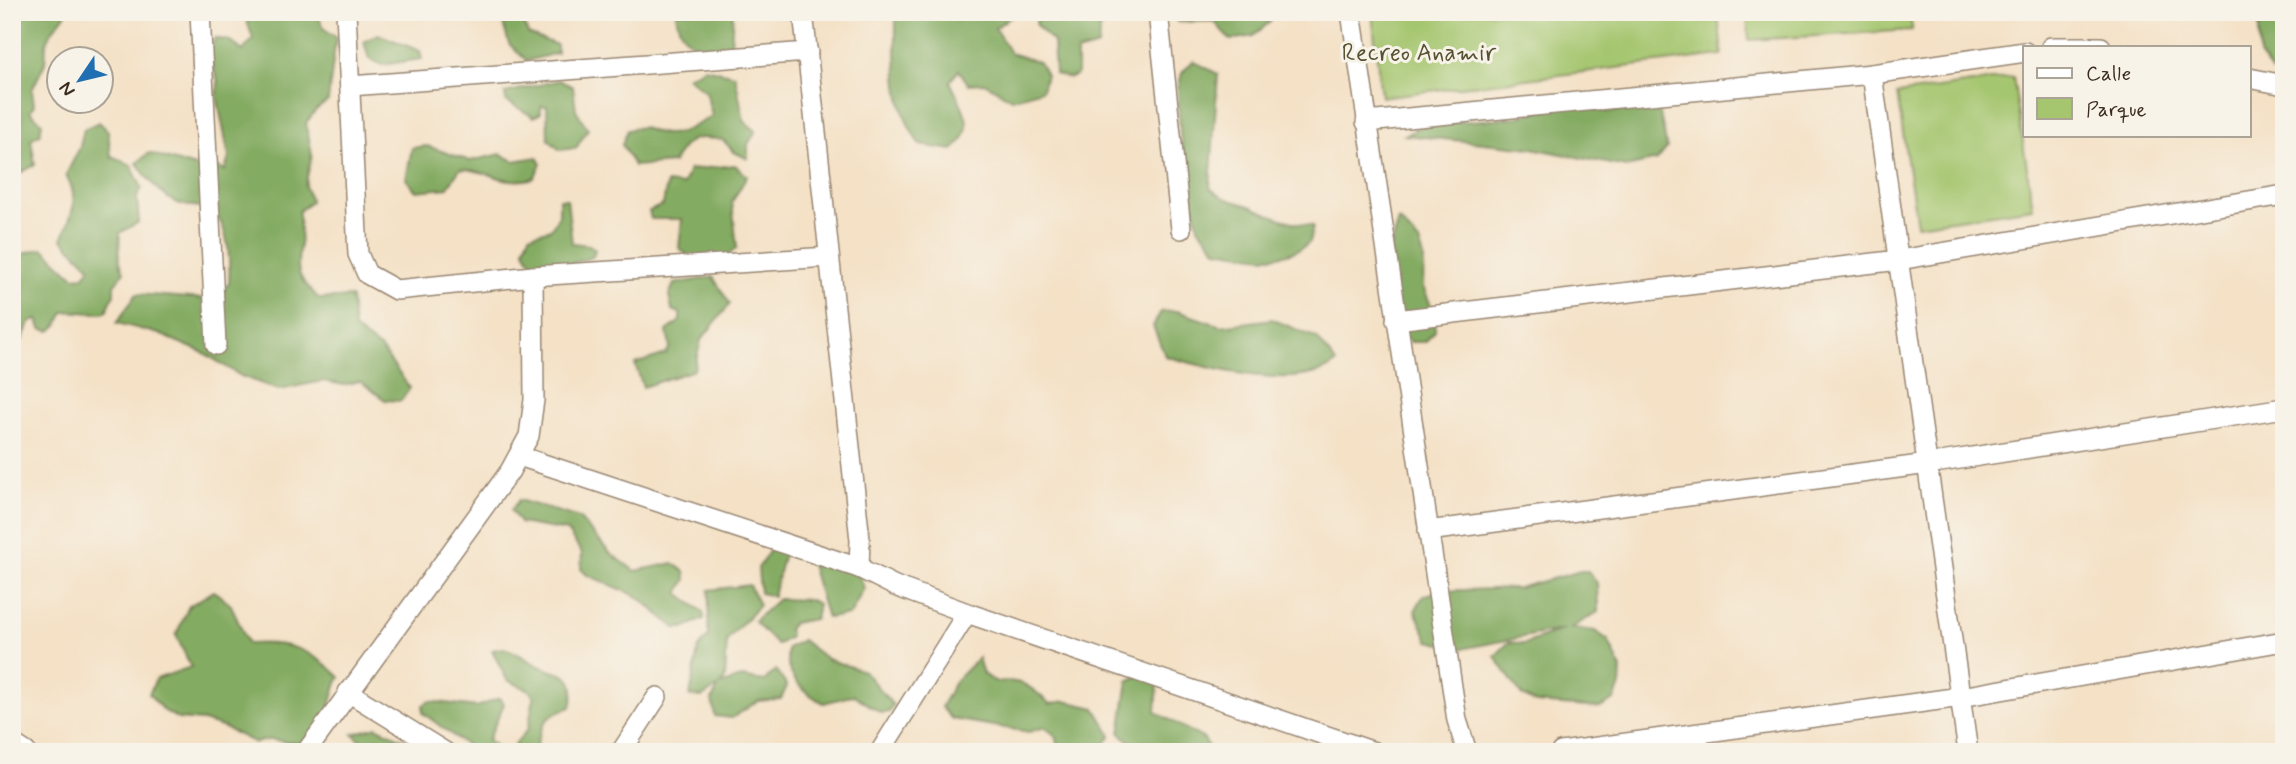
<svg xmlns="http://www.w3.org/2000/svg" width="2296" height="764" viewBox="0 0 2296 764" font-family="Mynerve,sans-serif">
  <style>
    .green { fill: #a5c66f; stroke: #707846; stroke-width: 2 }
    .forest { fill: #84ab62; stroke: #606a40; stroke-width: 2 }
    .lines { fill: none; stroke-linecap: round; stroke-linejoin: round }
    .minor-casing { stroke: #988672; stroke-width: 22 }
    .minor { stroke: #fff; stroke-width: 19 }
    .labels { text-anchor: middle; stroke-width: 6; stroke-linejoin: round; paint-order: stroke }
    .park-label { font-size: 24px; fill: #565132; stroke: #f7f3e8 }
  </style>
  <rect width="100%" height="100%" fill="#f7f3e8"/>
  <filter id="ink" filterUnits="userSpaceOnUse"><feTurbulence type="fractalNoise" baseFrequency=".0143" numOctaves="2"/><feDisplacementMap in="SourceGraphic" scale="14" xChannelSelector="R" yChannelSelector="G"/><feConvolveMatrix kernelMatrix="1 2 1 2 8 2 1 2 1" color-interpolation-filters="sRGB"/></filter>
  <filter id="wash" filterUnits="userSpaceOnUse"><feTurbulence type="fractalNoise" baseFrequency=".00686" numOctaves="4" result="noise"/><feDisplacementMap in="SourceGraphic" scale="28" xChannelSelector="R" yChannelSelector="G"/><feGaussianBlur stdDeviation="1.57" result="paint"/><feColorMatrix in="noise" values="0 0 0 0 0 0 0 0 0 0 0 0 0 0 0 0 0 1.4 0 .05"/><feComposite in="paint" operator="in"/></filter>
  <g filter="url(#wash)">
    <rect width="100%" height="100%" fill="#f4e1c6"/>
    <g class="green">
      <path d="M1372,12h346l4,43 -341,42z"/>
      <path d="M1747,12h163l2,18 -163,10z"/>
      <path d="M2013,77l20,131 -116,17 -20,-131z"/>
    </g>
    <g class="forest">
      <path d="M12,12h55l-16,21 -5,12 -1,18 -13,27 2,15 -4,6 12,12 -2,11 -9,5 4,26 -19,10 -4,10z"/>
      <path d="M244,12h73l6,16 13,9 -8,64 -12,9 -10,13 6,32 -7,31 6,15 -12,10c-1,11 3,24 1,34 -5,30 -2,31 19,54l32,-2 3,32 27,20 29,39 -9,13 -16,-1 -25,-19 -16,4 -21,-4 -44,9 -38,-14 -37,-23 -45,-19 -42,-11 19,-29 69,5 24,-15c1,-21 1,-65 -22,-75 -9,-4 -18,-2 -27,-5 -17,-5 -34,-27 -43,-41l12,-10 46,14 16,-3 14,7 4,-14 -12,-60 1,-15 -9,-29 6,-15 15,3 13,10 10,-12z"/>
      <path d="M505,12h16l7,22 29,11v8l-30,8 -18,-17 -7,-24z"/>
      <path d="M676,12h57l-2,34 -23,7c-20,-11 -30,-17 -32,-41z"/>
      <path d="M896,12h121l-22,16 15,25 29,9 7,13 -4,15 -30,9 -28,-16 -16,1 -9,-14 -9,11c12,28 30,46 3,69l-33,-5c-28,-38 -24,-88 -24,-133z"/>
      <path d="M1037,12h95l-32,12 -2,22 -21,6v23l-7,3 -15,-4 -2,-32 -17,-17z"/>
      <path d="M1175,12h96v9l-18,15 -23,4 -16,-19 -37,1z"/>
      <path d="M2259,12h25v61l-12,-1 -13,-17z"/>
      <path d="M378,34l42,17 2,8 -40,6 -13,-6 -5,-17z"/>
      <path d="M1193,61l25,13 -8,114c14,13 28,13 45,20 23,10 32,14 58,18l-3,16c-30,24 -58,13 -93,8l-19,-23 -18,-93 -2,-45 4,-16z"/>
      <path d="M705,68l30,7 9,46 12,10 -8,13v15l-14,-7 -11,-12c-30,-4 -35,-4 -50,23l-39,3 -12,-21 5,-15 15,-3c28,15 45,4 70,-11l-6,-24 -19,-15z"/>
      <path d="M559,80l14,7 3,23 12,19 -12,19 -16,2 -12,-11 -1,-33h-6v7l-7,4 -28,-16 -1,-8z"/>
      <path d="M1564,104l46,8 48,-8 9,44 -10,12 -31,7 -94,-19 -127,-13 19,-10 94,-8z"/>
      <path d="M99,122l9,9 3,25 20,9 11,23 -5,9 2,25 -19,11c0,16 -4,24 4,39l-10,13v10l-8,17c-15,3 -28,-2 -42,0l-7,14 -7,5 -9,-2 -3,-9 -8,2 -8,18 -10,5v-86c7,-4 23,-10 32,-10l30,28 10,-1 6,-9 -28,-28c10,-24 18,-40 4,-64l14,-28 4,-18z"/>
      <path d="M427,146l43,15 31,-7 13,7 23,-4 4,7 -7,14c-30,9 -46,-9 -74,-9l-13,19 -31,3 -10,-12 6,-31z"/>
      <path d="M735,165l12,11 -15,26 5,46 -24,18 -16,-2 -18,-16 3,-29h-31l-2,-8 14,-6 4,-22 16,2 6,-15z"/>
      <path d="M559,199h8l5,44 17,2 6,4 -2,8 -29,9 -32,-3 -8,-14 6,-14 21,-6 8,-14z"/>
      <path d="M1399,220l20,22 5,15 -1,30 12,28v16l-10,11h-15l-12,-11 -8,-80z"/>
      <path d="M713,277l17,27 -29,36 -7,30 -51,17 -8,-23 31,-10 4,-7 -3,-16 13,-10v-8l-8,-3 -3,-15 5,-11z"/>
      <path d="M1177,311l44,15 51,-7 45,19 19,25c-36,30 -129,5 -171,-7l-12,-30 8,-14z"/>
      <path d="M519,500l60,18 31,35 25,18 38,-8 12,9 1,8 -8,13 25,19 1,7 -21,9h-8l-38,-32 -50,-21 -6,-6 1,-16 -15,-22 -47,-8 -9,-13z"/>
      <path d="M770,550l14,3 -11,43 -13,-3 -2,-25z"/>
      <path d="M839,563l17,4 8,21 -14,27 -23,3 -16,-53z"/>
      <path d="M1581,571h7l9,12 1,29 -27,16 24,3 13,9 13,29 -1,17 -6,14 -14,8 -64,-5 -14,-7 -27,-40 14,-14 16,2 39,-15 -103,20 -32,-8 -14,-30 8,-15 15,-5 80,-3z"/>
      <path d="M749,585l10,20 -32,35 -2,39 -4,6 21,-8 22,4 12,-11 11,16 -6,13 -23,2 -26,17 -17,-2 -3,-16 6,-13 -16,10 -12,-1 8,-47 10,-13 1,-46z"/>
      <path d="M214,591l17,14 17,39c40,-3 63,5 92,33 -12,20 -9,64 -42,66 -19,1 -19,-8 -43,0l-30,-15 -22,-7 -25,-2 -15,-9 -14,-16 7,-15 35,-12 -15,-32 13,-29z"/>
      <path d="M778,599l32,1 8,4 -3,15 -22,4 -5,6 2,8 -13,8 -23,-24z"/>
      <path d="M802,640l25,19 37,12 29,34 -4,7 -8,1 -27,-18 -30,8c-24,-12 -39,-28 -37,-55z"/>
      <path d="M504,648c15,5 23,12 35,18 23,10 41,6 32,41 -31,11 -27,15 -37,45h-26l20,-23 6,-32 -5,-7 -22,-10 -15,-30z"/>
      <path d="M978,658l5,16 13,8c26,-4 35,5 54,22l15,-3 30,7 16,27 -9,13 -44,4 -1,-15 -12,-10 -16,5 -77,-13 -11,-12 15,-27z"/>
      <path d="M1148,671l10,11 -2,30 48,27 8,13h-105l22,-2 4,-6 -13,-11 8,-52z"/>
      <path d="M499,698l5,6 -16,36 16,12h-29l-52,-39v-8l7,-4 47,6z"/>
      <path d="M376,727l29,13 -2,12h-30l-20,-18z"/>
    </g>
  </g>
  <g filter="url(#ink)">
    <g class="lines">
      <g class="minor-casing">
        <g id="minor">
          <path d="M200,12l16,333"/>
          <path d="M346,12l12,242 9,20 29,16 137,-14 296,-19"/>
          <path d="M803,12l57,528 -1,28 36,18 72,27 407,139"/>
          <path d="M1158,12l23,217"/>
          <path d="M1351,12l106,708 10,32"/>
          <path d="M2051,47h50"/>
          <path d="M1872,74l96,678"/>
          <path d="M2249,78l35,7"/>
          <path d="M350,86l458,-34"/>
          <path d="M1366,122l506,-48 153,-22"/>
          <path d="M1396,320l503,-60 385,-65"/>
          <path d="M519,456l340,112"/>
          <path d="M1428,531l500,-67 356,-56"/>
          <path d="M348,692l97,60"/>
          <path d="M12,743l14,9"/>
          <path d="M306,752l204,-281 19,-35 5,-36 -1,-124"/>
          <path d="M621,752l36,-55"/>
          <path d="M880,752l87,-139"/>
          <path d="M1561,752l400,-55 323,-56"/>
        </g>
      </g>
      <use href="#minor" class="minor"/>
    </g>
  </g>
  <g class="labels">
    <g class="park-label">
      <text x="1419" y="60">Recreo Anamir</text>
    </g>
  </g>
  <rect width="2296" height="764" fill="none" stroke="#f7f3e8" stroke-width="42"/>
  <rect x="2023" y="46" width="228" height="91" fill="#f7f3e8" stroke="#aca397" stroke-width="2"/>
  <rect x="2037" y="68" width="35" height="10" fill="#ffffff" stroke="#aca397" stroke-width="2"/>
  <text x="2086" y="80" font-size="21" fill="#3b2a1e">Calle</text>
  <rect x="2037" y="98" width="35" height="21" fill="#a5c66f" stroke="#aca397" stroke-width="2"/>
  <text x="2086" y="116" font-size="21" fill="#3b2a1e">Parque</text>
  <g transform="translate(80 80) rotate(235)"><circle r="33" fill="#f7f3e8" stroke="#aca397" stroke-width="2"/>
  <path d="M0-5L12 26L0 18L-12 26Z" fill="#1f6fb2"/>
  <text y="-10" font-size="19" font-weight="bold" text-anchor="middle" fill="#3b2a1e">N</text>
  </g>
</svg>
